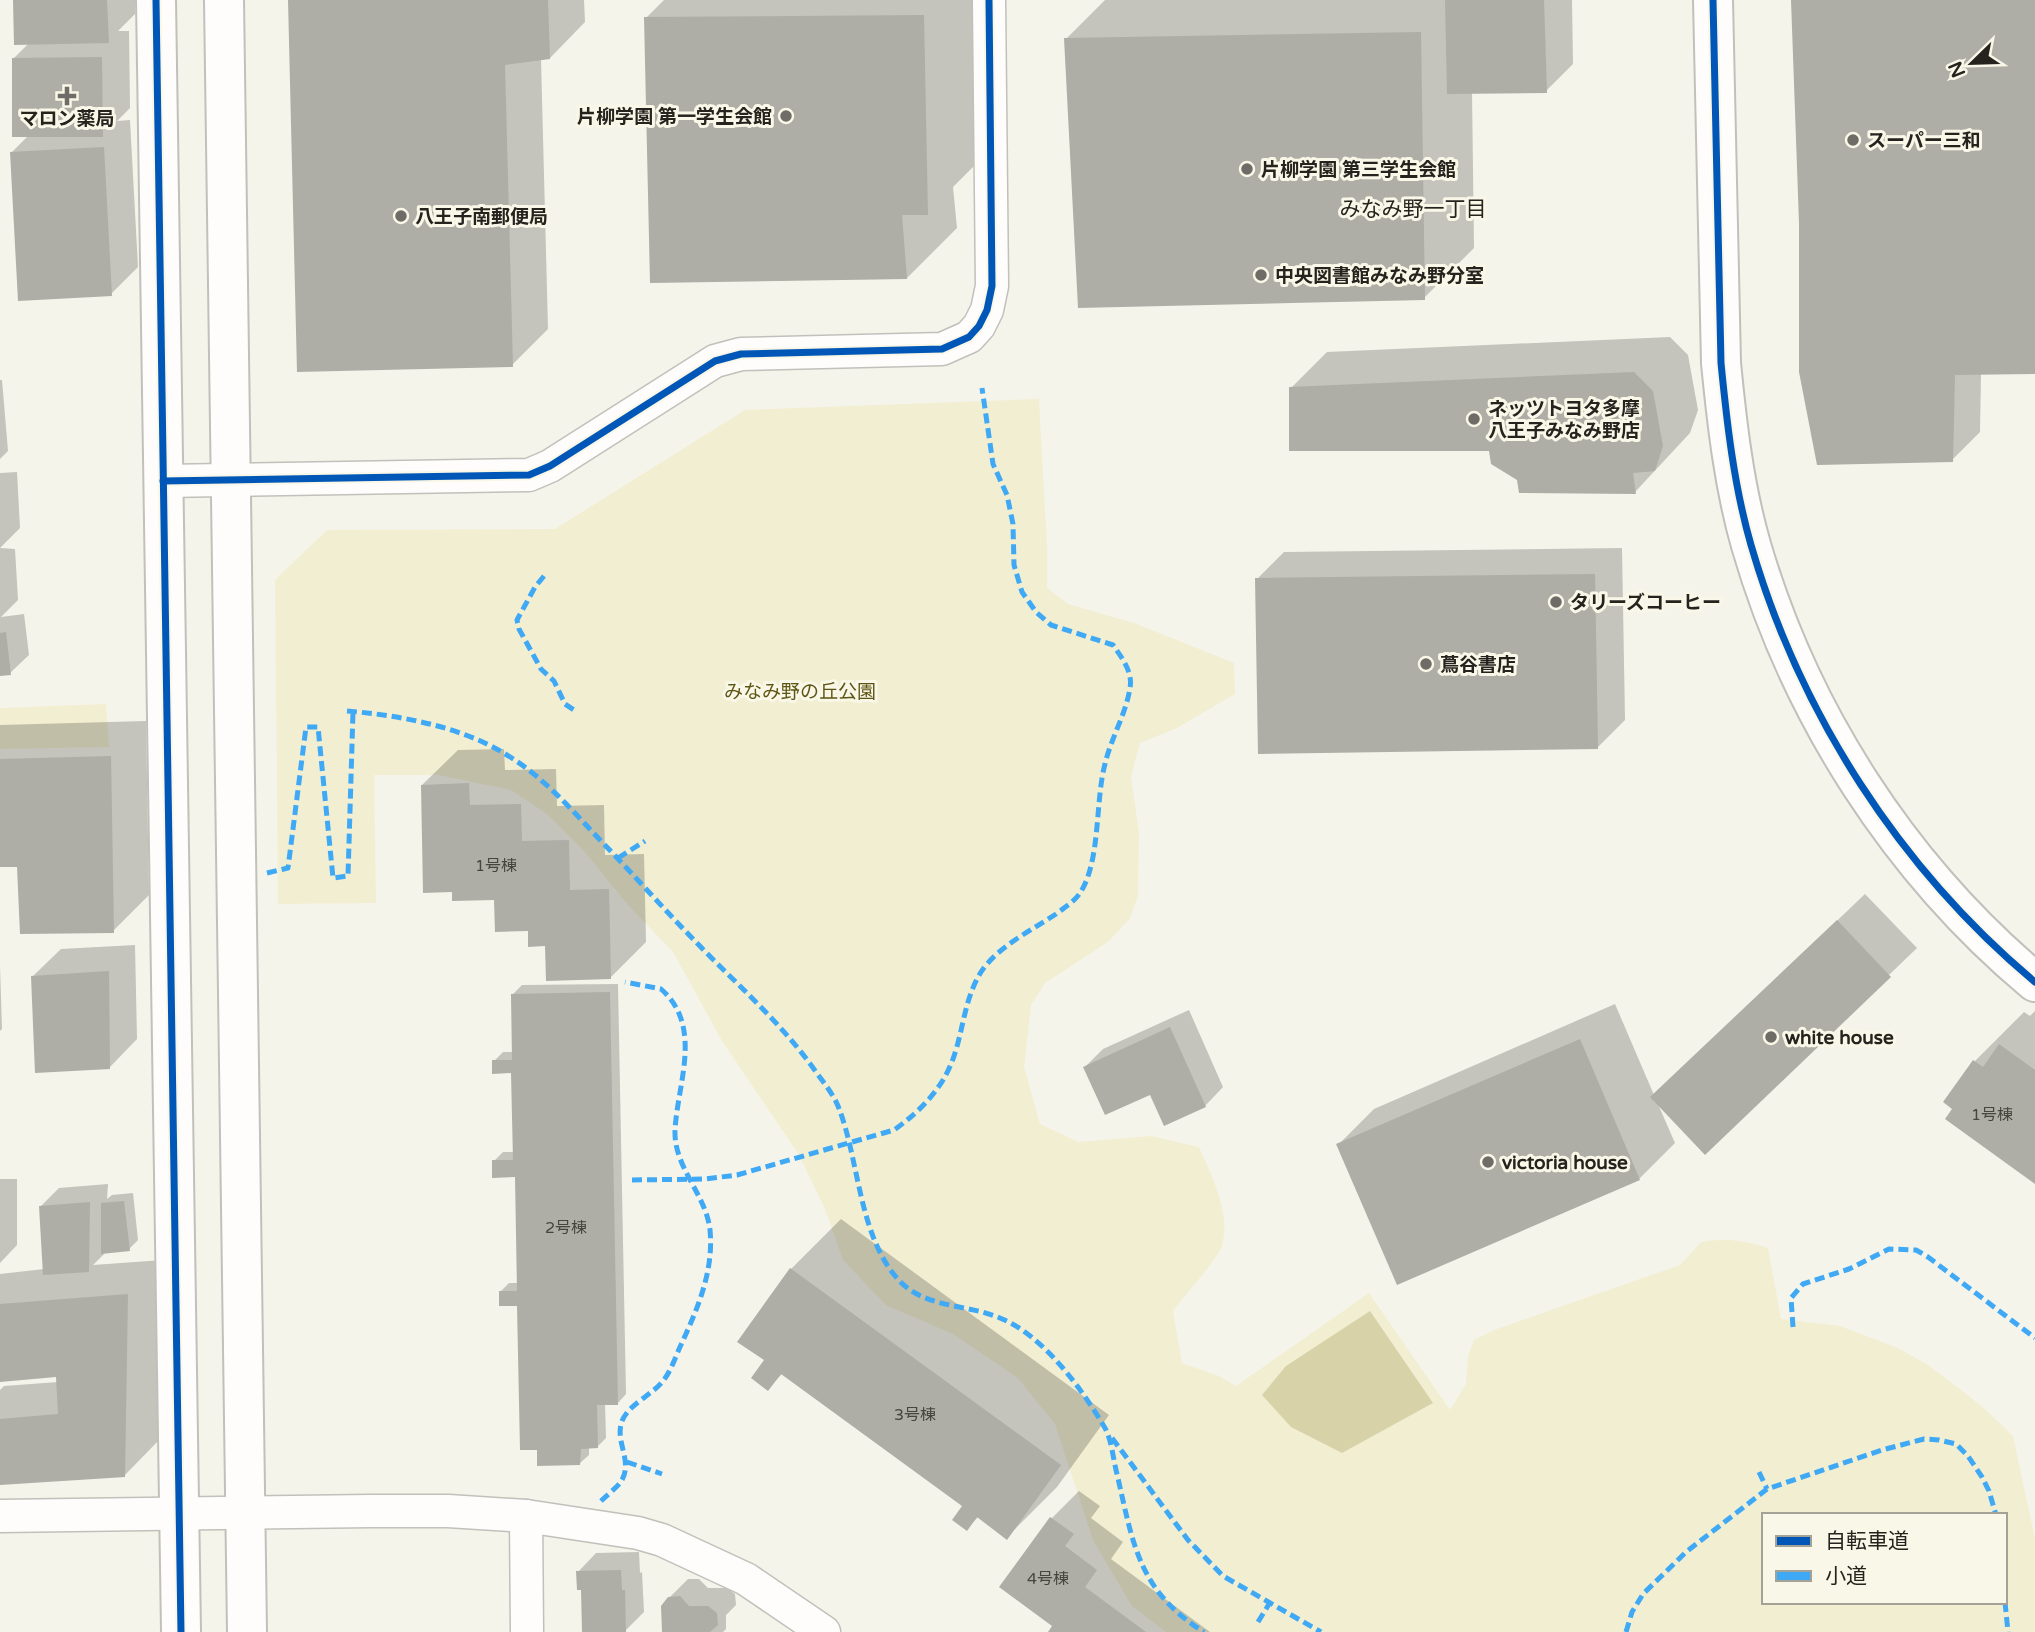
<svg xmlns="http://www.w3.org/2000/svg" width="2035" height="1632" viewBox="0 0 2035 1632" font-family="'Varela Round','Noto Sans JP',sans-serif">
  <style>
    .green { fill: #f2eed2; fill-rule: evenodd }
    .water { fill: #d8d2a8 }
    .shadow { fill: #0003 }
    .building { fill: #aeada6 }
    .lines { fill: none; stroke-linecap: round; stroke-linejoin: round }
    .street-casing { stroke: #c1c0ba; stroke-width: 35 }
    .secondary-casing { stroke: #c1c0ba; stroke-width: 42 }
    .street { stroke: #fefdfc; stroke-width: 32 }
    .secondary { stroke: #fefdfc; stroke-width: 38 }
    .quiet { stroke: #3fa9f5; stroke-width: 5; stroke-dasharray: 10 5; stroke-linecap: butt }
    .cycleway-casing { stroke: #f9f7e7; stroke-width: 11 }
    .cycleway { stroke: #0057b8; stroke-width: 7 }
    .poi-dot { fill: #6d6c66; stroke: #f9f7e7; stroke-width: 2.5 }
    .labels { text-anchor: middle; stroke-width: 6; stroke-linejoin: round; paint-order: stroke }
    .number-label { font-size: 16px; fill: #464640 }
    .poi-label { font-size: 19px; font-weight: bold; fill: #24231e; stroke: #f9f7e7; text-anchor: start }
    .park-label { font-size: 19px; fill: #5f5513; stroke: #f9f7e7 }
    .neighbourhood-label { font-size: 21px; fill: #24231e; stroke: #f9f7e7 }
  </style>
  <rect width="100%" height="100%" fill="#f5f4eb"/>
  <g class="green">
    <path d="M1039,399l8,147v42l21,16 66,19 100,40 1,31 -58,34 -37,15 -9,34 8,56 -1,63 -8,22 -22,24 -63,41 -14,22 -7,62 16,57 38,18 73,-6 48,11c13,30 32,65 23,99 -3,11 -40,53 -49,65l9,52 37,13 17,10 133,-93 81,117 16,-26 2,-27 6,-17 20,-10 186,-65 21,-23c24,-4 44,-2 67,6l13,71 59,7 58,22 30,17 28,21 29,23 28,27 22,103v93h-869l-34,-26 -39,-66 -38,-116 -37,-46 -65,-44 -67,-29 -43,-45 -18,-51 -26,-54 -77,-114 -49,-89 -45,-47 -43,-53 -38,-38 -36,-24 -72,-15h-65l2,128 -98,1 -3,-324 52,-50 228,-1 190,-119zM1764,1515h241v87h-241z"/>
    <path d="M106,704l3,43 -109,2v-41z"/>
  </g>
  <path class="water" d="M1370,1311l63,92 -91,50 -51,-26 -29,-32 24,-29z"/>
  <g class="shadow">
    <path d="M15,0h120v14l-17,17h11l1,77 -13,13 13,-1 8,147 -27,27 -99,-142 17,-17 -15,-77 15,-15z"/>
    <path d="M290,0h294l1,22 -35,36 -9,1 7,270 -36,36z"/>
    <path d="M664,0h310l3,163 -24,24 4,41 -50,50 -261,-260z"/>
    <path d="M1105,0h467l1,64 -27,27 -74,1 2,156 -50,50 -358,-259z"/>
    <path d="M1793,0h242v372l-54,1 -1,59 -28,28 -151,-237z"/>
    <path d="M1670,337l18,18 10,55 -8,23 -55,59 -117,-13 -28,-30 -199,-61 36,-36z"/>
    <path d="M0,380h2l6,71 -8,8z"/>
    <path d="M17,472l3,56 -20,20 15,1 3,51 -17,17 23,-3 5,41 -19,18 -10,1v-201z"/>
    <path d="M1622,548l3,172 -28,28 -340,-169 27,-27z"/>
    <path d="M146,721l3,174 -36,36 -94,-66h-19v-140z"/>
    <path d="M504,749l1,21 51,-1 1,37 47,-1 1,50 39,-1 2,88 -36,36 -64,-33 -50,-46 -42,-8 -32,-106 36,-35z"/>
    <path d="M1865,894l52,54 -212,204 -47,-48 17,39 -36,36 -301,-34 36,-36 241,-105 39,91z"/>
    <path d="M135,945l2,94 -27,28 -77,-91 28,-27z"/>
    <path d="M0,966l2,63 -2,2z"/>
    <path d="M618,984l8,410 -8,9h-13l1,35 -9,9h-8v8l-9,8 -42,-15 -19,-144 -19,-12 9,-9h9l-2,-107 -22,-15 9,-9h12l-2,-80 -19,-11 9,-9h11l-1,-58 9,-9z"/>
    <path d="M1189,1010l34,77 -18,19 -54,-14 -66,-25 18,-18z"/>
    <path d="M2035,1011v171l-60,-121 49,-49 6,4z"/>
    <path d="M0,1179h17v66l-17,18z"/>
    <path d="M108,1184l-1,15 5,-4 21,-2 5,47 -9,9 -22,2 -14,14 70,-5 -3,179 -35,36 -125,8v-93l4,-4 54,-4v-7l-58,5v-106l44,-5 -4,-62 19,-19z"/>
    <path d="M841,1219l268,196 -52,72 -50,50 -28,-21 -12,13 -2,-24 -182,-132 -15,15 -2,-28 25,-91z"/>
    <path d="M1079,1491l21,15 -9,12 32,24 -12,17 99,73h-160l5,-6 -54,-40 51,-68z"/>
    <path d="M639,1552l1,21 2,-1 2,40 -20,20h-3l-38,-44 -5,-16 18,-19z"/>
    <path d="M688,1579h11l9,9h19l8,6 1,11 -10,10v14l-3,3h-59l5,-34z"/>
  </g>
  <g class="building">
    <path d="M13,0h94l2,43 -95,2z"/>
    <path d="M288,0h260l2,59 -45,6 8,302 -216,5z"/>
    <path d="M1445,0h99l3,93 -100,1z"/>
    <path d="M1791,0h244v374l-80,1 -2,87 -136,3 -18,-93v-149z"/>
    <path d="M924,15l4,200h-26l5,64 -257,4 -6,-266z"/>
    <path d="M1421,32l4,268 -347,8 -14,-270z"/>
    <path d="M102,57l1,80h-91v-79z"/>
    <path d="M104,147l8,149 -94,5 -8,-149z"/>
    <path d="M1634,372l19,19 10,55 -8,25 -22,2 3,21 -117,-1 -2,-13 -26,-16 -2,-13h-200v-64z"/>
    <path d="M1595,574l3,175 -340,5 -3,-176z"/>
    <path d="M6,632l5,43 -11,1v-43z"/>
    <path d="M111,756l3,177 -94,1 -3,-67h-17v-108z"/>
    <path d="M469,783l1,22 51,-1 1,37 47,-1 1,50 39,-1 2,90 -65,2 -1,-35 -17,1v-16l-33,1 -1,-32 -42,1v-9l-29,1 -2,-108z"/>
    <path d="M1837,920l54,57 -186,178 -55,-58z"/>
    <path d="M109,971l1,98 -75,4 -4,-97z"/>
    <path d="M610,992l8,413h-21l1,43 -17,1 -1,16 -43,1v-16h-17l-3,-144h-18v-15h18l-2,-114 -23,1v-18h21l-2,-87 -19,1v-14h20l-1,-66z"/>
    <path d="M1170,1027l36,80 -42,19 -14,-31 -45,20 -22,-48z"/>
    <path d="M1580,1039l60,141 -243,105 -61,-141z"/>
    <path d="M1999,1044l36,26v114l-90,-65 7,-10 -9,-7 30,-42 10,7z"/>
    <path d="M124,1201l6,50 -29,3v-51z"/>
    <path d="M90,1202l-1,70 -46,3 -4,-69z"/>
    <path d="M790,1268l271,197 -54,75 -30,-23 -10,14 -15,-11 10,-14 -181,-132 -13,17 -17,-13 13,-18 -27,-18z"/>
    <path d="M128,1294l-3,183 -125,8v-66l58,-5 -2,-37 -56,5v-78z"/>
    <path d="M1050,1517l24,17 -9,12 32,24 -12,17 61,45h-98l4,-6 -53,-39z"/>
    <path d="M621,1570l1,20h3l1,42h-44l-1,-42h-4l-1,-19z"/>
    <path d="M680,1596l9,10h19l9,7 1,12 -8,7h-48l-1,-26 7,-9z"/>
  </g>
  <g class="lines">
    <g class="street-casing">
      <g id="street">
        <path d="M163,481l366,-6 21,-9 165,-105 26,-7 201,-5 27,-12 10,-11 8,-16 5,-24 -3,-286"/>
        <path d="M0,1516l371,-5h77l78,5 112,17 24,7 84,39 78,53"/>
        <path d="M526,1516l1,116"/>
      </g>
    </g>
    <g class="secondary-casing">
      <g id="secondary">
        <path d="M156,0l25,1632"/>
        <path d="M224,0l23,1632"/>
        <path d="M1713,0l8,363c6,61 13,123 30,182 49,169 149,324 284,437"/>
      </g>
    </g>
    <use href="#street" class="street"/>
    <use href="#secondary" class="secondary"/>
    <g class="quiet">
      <path d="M544,576l-9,11 -18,33 2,9 22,40 13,12 11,23 12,8"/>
      <path d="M347,711c50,4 111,15 155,41 40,23 68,56 99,89 31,32 61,66 92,98 42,44 88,83 123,133 8,11 17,22 22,34 21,52 20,126 58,171 26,32 69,26 104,41 43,17 82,71 105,110 7,13 8,31 12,46 16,69 21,117 87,158"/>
      <path d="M618,858l27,-17"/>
      <path d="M267,873l21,-5 18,-141h12l15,151 15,-2 5,-164"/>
      <path d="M632,1180l73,-1 32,-4 157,-45c28,-20 51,-44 61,-77 9,-28 10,-55 26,-81 16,-25 51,-42 75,-58 9,-7 18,-12 24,-21 21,-32 15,-92 25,-129 6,-26 21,-50 25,-76 3,-16 -8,-30 -17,-43l-62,-20 -15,-13 -14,-20 -8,-27 -1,-41 -6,-29 -14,-31 -11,-76"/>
      <path d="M1793,1327l-2,-29 12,-14 46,-15 40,-20 27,1 12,7 107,81"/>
      <path d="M1112,1438l76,102 35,36 98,56"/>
      <path d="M627,1462l35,12"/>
      <path d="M1759,1472l8,17"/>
      <path d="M601,1501c6,-6 14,-12 19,-18 15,-21 -6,-40 2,-62 7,-17 30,-26 41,-40 8,-10 12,-23 17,-34 17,-37 34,-75 30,-117 -4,-36 -36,-62 -35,-99 2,-47 29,-104 -14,-142l-36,-7"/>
      <path d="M2005,1602l3,30"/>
      <path d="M1258,1622l11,-18"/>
      <path d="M1626,1632l6,-20 11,-18 43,-42 81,-63 115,-39 42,-11 15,1 17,4 12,12 14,21 7,14 7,24"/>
    </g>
    <g class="cycleway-casing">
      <g id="cycleway">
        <path d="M156,0l25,1632"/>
        <path d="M1713,0l8,363c6,61 13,123 30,182 49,169 149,324 284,437"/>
        <path d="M163,481l366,-6 21,-9 165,-105 26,-7 201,-5 27,-12 10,-11 8,-16 5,-24 -3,-286"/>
      </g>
    </g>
    <use href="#cycleway" class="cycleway"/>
  </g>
  <g class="poi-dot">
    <path d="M63.5 85.5h7v7h7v7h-7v7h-7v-7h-7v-7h7z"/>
    <circle cx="786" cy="116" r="7"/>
    <circle cx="1853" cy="140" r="7"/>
    <circle cx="1247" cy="169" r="7"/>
    <circle cx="401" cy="216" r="7"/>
    <circle cx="1261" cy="275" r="7"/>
    <circle cx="1474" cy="419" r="7"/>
    <circle cx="1556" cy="602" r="7"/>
    <circle cx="1426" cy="664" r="7"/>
    <circle cx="1771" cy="1037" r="7"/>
    <circle cx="1488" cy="1162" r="7"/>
  </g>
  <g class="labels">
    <g class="number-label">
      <text x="496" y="871">1号棟</text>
      <text x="1992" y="1120">1号棟</text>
      <text x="566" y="1233">2号棟</text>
      <text x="915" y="1420">3号棟</text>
      <text x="1048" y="1584">4号棟</text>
    </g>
    <g class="poi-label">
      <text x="772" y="123" text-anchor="end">片柳学園 第一学生会館</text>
      <text x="67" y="125" text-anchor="middle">マロン薬局</text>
      <text x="1867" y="147">スーパー三和</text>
      <text x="1261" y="176">片柳学園 第三学生会館</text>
      <text x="415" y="223">八王子南郵便局</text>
      <text x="1275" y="282">中央図書館みなみ野分室</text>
      <text x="1488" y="415">ネッツトヨタ多摩<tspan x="1488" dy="22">八王子みなみ野店</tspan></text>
      <text x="1570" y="609">タリーズコーヒー</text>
      <text x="1440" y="671">蔦谷書店</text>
      <text x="1785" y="1044">white house</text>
      <text x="1502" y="1169">victoria house</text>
    </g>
    <g class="park-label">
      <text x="800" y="698">みなみ野の丘公園</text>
    </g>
    <g class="neighbourhood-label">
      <text x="1413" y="216">みなみ野一丁目</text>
    </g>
  </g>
  <rect x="1762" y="1513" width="245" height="91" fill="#f9f7e7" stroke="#a4a297" stroke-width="2"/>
  <rect x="1776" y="1536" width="35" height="10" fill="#0057b8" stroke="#a4a297" stroke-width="2"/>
  <text x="1825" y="1548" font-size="21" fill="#24231e">自転車道</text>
  <rect x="1776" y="1571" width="35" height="10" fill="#3fa9f5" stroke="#a4a297" stroke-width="2"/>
  <text x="1825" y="1583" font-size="21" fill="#24231e">小道</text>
  <g transform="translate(1972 63) rotate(247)" stroke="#f9f7e7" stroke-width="5" paint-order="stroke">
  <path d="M0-5L12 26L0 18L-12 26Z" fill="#24231e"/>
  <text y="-10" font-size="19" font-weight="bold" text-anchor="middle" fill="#24231e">N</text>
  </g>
</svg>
